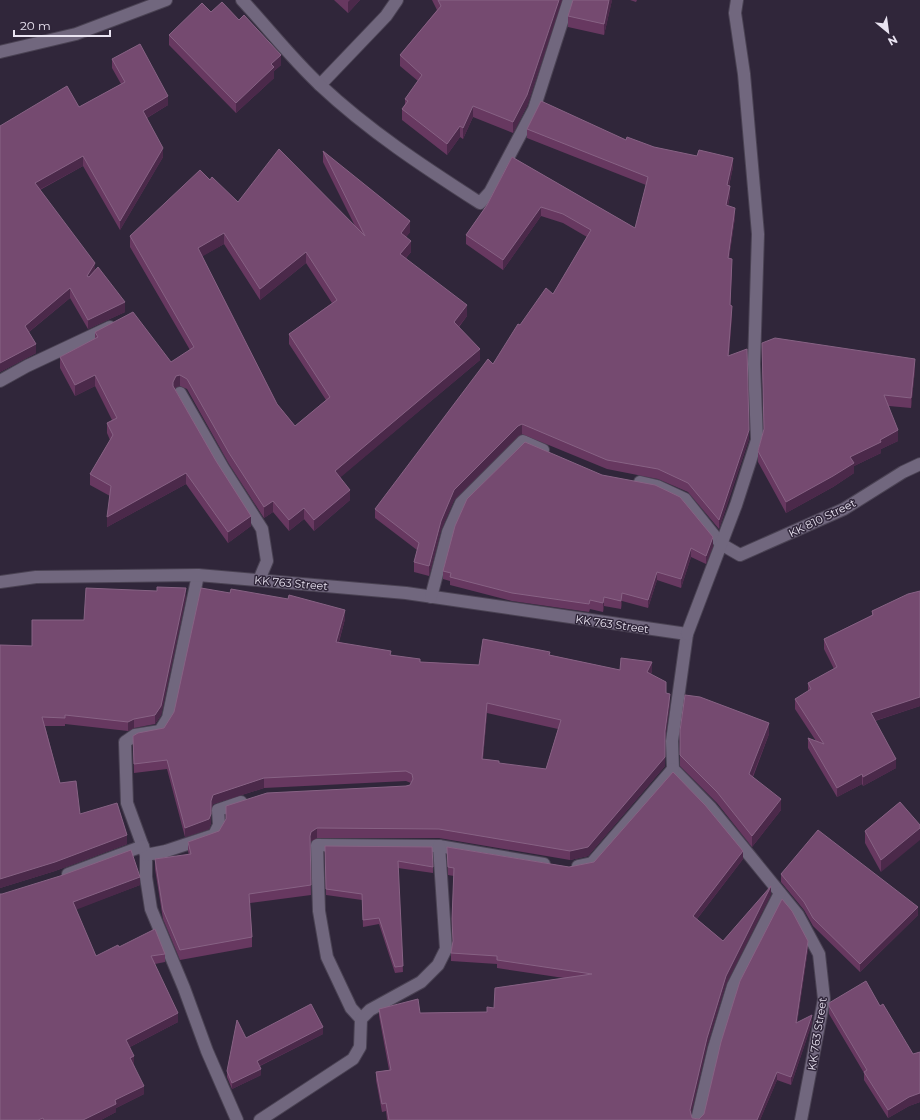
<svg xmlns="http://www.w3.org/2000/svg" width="920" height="1120" viewBox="0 0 920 1120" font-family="Montserrat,sans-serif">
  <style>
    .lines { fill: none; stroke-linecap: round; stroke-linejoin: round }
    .lane-casing { stroke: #4a4253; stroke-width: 14 }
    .street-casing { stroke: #4a4253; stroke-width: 14 }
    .lane { stroke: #71677e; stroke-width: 12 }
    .street { stroke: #71677e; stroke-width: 12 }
    .wall { fill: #673860; fill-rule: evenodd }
    .shaded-wall { fill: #4b294a }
    .building { fill: #754a70; stroke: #876284; fill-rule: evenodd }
    .labels { text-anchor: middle; stroke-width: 3; stroke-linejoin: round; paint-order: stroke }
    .street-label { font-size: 11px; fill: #e9e3f1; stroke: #30263a }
  </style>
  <rect width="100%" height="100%" fill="#30263a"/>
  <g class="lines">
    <g class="lane-casing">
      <path id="lane" d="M320,85l66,-69 11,-16"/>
    </g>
    <g class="street-casing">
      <g id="street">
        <path d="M242,0c26,28 50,59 78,85 49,46 104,82 160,118l10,-11 44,-83 35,-109"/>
        <path d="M0,52l76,-18 90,-34"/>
        <path d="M0,381l27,-15 83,-39"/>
        <path d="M180,393l43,75 39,61 5,32 -8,19"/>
        <path d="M640,482l17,4 28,13 36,45 19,11 104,-46 59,-37 17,-8"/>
        <path d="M198,575l-30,143 -8,13 -25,4 -10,7 2,61 19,52v22l5,32 33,79 23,63 30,69"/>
        <path d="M0,582l36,-5 162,-2 208,18 281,41 -15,107 1,28 38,39 87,107 21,39 5,45 -23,121"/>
        <path d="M431,597l17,-65 13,-29 62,-62 20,9"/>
        <path d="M687,634l49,-129 21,-65 -3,-76 4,-130 -14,-160 -9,-61 2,-13"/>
        <path d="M146,855l20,-4 48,-16 5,-10 -1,-15 23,-8"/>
        <path d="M578,866l14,-3 81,-94"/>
        <path d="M68,874l75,-28"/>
        <path d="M361,1019l-10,-11 -24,-51 -8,-46 -2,-66 122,1 105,18"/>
        <path d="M260,1120l93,-61 7,-12 1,-28 9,-9 51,-28 17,-17 8,-16 -7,-103"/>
        <path d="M697,1120l17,-72 19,-62 47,-93"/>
      </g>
    </g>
    <use href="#lane" class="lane"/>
    <use href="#street" class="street"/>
  </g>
  <g class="wall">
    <path d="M334,0h26l-12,13z"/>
    <path d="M432,0h130l-35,106 -14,27 -40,-16 -10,22 -3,-2 -13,18 -45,-35v-11l3,-5v-5l13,-18 -18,-15v-11l37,-45z"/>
    <path d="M612,0l-8,35 -36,-8v-11z"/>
    <path d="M630,0h7l-1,2z"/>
    <path d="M211,12l70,53 -7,6v7l-38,35 -67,-68v-10z"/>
    <path d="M112,59l56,46 -21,13 16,39 -43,73 -37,-64 -43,24 55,81 30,41 -37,17 -18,-31 -41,34 7,21 -36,19v-246l79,-19 42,-23 -9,-16z"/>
    <path d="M527,129l99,11 107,27 -4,19 1,9 -2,11 7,11 -6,41 3,10 -2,37 2,10 -3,40 20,84 -30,90 -31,-37 -30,-13 -51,-10 -85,-35 -4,2 -64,64 -13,30 -12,46 -15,-4v-10l3,-12 -42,-32v-9l118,-145 27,-39 33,-31 34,-57 -24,-14 -22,-7 -38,54 -37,-26v-9l21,-30 25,-48 123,71 11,-43 -119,-47z"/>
    <path d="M323,151l87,81 -4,5 5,15 -5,6 61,58 -8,11 21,33 -140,117 10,23 -36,31 -10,-12 -15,12 -16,-19 -9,6 -35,-54 -42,-75 -7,-3 -4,1 -1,2 76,137 -23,17 -42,-59 -79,43 3,-31 -20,-11v-11l20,-34 -3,-7v-10l5,-3 -17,-34 -20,10 -15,-28v-11l35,-18v-7l76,30 19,-12 -60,-103v-11l80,-56 28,22 117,24 -32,-64zM224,244l36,56 46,-37 26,40 -43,31v10l37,56 -31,26 -18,-22 -75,-148z"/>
    <path d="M762,343l153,26 -4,39 -22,-2 9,35 -17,8v4l-27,13v7l-21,14 -47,26 -28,-51v-11l6,-21z"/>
    <path d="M713,546l-7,18 -15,-7 -10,31 -24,-8 -9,28 -26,-7 -1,8 -17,-3 -1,6 -13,-3 -1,3 -77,-11 -62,-16v-4l-7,-2v-8z"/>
    <path d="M920,591v115l-45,15 21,47 -33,18 -1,-2 -25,13 -29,-49v-10l8,3 -21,-32v-10l13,-7v-9l26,-14 -10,-20v-10l48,-24v-4z"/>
    <path d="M186,597l-25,118 -6,9 -21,4 -6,3 -63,-7v2h-20l15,57 20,31 47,30 -72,27 -55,17v-243l32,1 52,-26z"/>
    <path d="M345,619l-6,23 81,20 59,3 71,-10 70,15 32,1 -1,3 15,20 4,9 -5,35v28l-77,90 -18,4 -131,-22h-122l-6,3 -1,3 1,51 -61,8 2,34v10l-72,13 -17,-41 -8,-50v-10l34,-4 -1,-4v-9l218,-56 4,-1 1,-2 -5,-2 -142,7 -51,16 -2,5v14l-2,6 -24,8 -18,-68 -33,4 -1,-37 31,-8zM487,713l71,16 -12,40 -47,-5 -16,-5z"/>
    <path d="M680,731l89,3 -16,43 28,33 -29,37 -35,-44 -37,-37z"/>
    <path d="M900,802l-19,70 -16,-29v-12z"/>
    <path d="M325,846l108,21v6l-35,-5 5,104 -8,1 -16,-49 -16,3 -1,-27 -36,-5z"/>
    <path d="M447,847l122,20 174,-8 -46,60 26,22 48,-47 -45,90 -19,62 -16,68 1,4 7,1 5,-5 104,-165 -11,74h15l-21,62 -14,-5 -17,40h-373l-1,-9 -4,1 -6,-32v-8l13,-2 -10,-54v-7l41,4 67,-1 7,-4 70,-30 -67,-10v-4l-46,-3v-8l2,-11 -1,-23 2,-43 -6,-1z"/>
    <path d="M781,874l137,41 -58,57 -47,-46 -9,-16 -23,-28z"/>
    <path d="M140,885l-64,24 20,47 23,-9 46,7v8l-10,2 23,58 -48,25 4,18 10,29 -28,14v4l-15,8h-101l2,-226z"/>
    <path d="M829,1006h51l33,48 7,-2v50l-11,4 -21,12 -24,-38v-7l-35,-59z"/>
    <path d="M323,1034l-63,32 1,9 -29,14 -5,-12v-6l19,-33z"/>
  </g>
  <g class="shaded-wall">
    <path d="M350,0h10l-12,13v-11z"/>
    <path d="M559,0h3l-35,106 -14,27v-11z"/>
    <path d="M609,0h3l-8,35v-11z"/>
    <path d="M281,55v10l-7,6v7l-38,35v-10l35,-39z"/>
    <path d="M168,96v9l-25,15v-9z"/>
    <path d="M473,106v11l-10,22v-11z"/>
    <path d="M460,126v11l-13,18v-11z"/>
    <path d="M163,148v9l-43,73v-9z"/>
    <path d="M83,156v10l-48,26v-9z"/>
    <path d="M733,158v9l-6,27v-9z"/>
    <path d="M730,186v9l-4,19v-9z"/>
    <path d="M541,207v9l-38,54v-10z"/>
    <path d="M735,208v9l-7,50v-9z"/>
    <path d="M410,221v11l-9,11v-10z"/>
    <path d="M224,233v11l-26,15v-11z"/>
    <path d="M411,241v11l-11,12v-10z"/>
    <path d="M306,252v11l-46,37v-11z"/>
    <path d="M732,259v9l-2,46v-9z"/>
    <path d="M95,263v9l-8,13v-9z"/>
    <path d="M70,288v10l-45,37v-9z"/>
    <path d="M125,302v10l-37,17v-9z"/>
    <path d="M467,305v11l-13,16v-10z"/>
    <path d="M732,306v9l-4,50v-9z"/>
    <path d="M36,344v9l-36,19v-9z"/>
    <path d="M480,349v11l-145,122v-11z"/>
    <path d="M915,359v10l-4,39v-10z"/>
    <path d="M95,375v11l-20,10v-11z"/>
    <path d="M180,375v11l-4,1 -3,6v-11l3,-6z"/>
    <path d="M522,424v10l-4,2 -64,64 -13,30 -12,46v-10l12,-45 13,-31 64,-64z"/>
    <path d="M749,430v9l-30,90v-9z"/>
    <path d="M898,430v11l-17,8v4l-27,13v7l-21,14 -47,26v-11l64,-45 30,-17z"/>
    <path d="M186,473v11l-79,43v-10z"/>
    <path d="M350,490v10l-36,31v-11z"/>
    <path d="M273,501v11l-9,6v-11z"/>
    <path d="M304,508v11l-15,12v-11z"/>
    <path d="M251,516v10l-23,17v-11z"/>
    <path d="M713,537v9l-7,18v-8z"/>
    <path d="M691,548v9l-10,31v-9z"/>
    <path d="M657,572v8l-9,28v-8z"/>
    <path d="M186,588v9l-25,118 -6,9v-9z"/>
    <path d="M622,593v8l-1,8v-8z"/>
    <path d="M604,597v9l-1,6v-9z"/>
    <path d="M345,610v9l-9,32v-9z"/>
    <path d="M652,662v9l-5,10v-9z"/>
    <path d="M670,694v9l-5,37v-9z"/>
    <path d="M920,697v9l-49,16v-9z"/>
    <path d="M487,703v10l-5,56v-10z"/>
    <path d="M134,719v9l-6,3v-9z"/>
    <path d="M769,723v11l-20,51v-11z"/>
    <path d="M665,757v9l-77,90 -18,4v-9z"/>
    <path d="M896,759v9l-33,18v-9z"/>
    <path d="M862,774v10l-25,13v-9z"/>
    <path d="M264,778v10l-51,16 -2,6v-9l2,-6z"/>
    <path d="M781,799v11l-29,37v-11z"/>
    <path d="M211,814v9l-2,6 -24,8v-9z"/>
    <path d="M317,828v10l-6,3 -1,4v-9l1,-4z"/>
    <path d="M920,828v12l-39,32v-12z"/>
    <path d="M127,835v9l-72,27 -55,17v-9z"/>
    <path d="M743,851v8l-50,65v-8z"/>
    <path d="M140,877v8l-67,26v-9z"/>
    <path d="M771,886v8l-45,90 -19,62 -17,72v-8l17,-72 19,-62z"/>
    <path d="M918,907v8l-58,57v-8z"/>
    <path d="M808,941v8l-12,82v-8z"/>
    <path d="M178,1013v9l-52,27v-9z"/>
    <path d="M812,1015v8l-21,62v-8z"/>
    <path d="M323,1027v7l-66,33v-6z"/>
    <path d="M134,1056v9l-4,1v-8z"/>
    <path d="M261,1069v6l-29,14v-6z"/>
    <path d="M777,1072v8l-17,40h-3z"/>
    <path d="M144,1086v8l-28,14v4l-15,8h-18l32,-20z"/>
    <path d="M920,1093v9l-11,4 -21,12v-8l21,-13z"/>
  </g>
  <g class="building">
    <path d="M438,0h121l-32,95 -14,27 -40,-16 -10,22 -3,-2 -13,18 -45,-35 6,-8 -3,-2 17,-24 -22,-20 41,-49z"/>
    <path d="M573,0h36l-5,24 -36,-8z"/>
    <path d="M222,2l17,18 5,-5 37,40 -10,9 3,3 -38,36 -67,-68 33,-32 9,9z"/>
    <path d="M140,44l28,52 -25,15 20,37 -43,73 -37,-65 -48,27 60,80 -8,13 2,1 9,-10 27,35 -37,18 -18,-32 -45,38 11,18 -36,19v-237l67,-40 12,21 46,-25 -13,-23z"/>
    <path d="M541,101l85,39 1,-3 27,10 43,9 2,-6 34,8 -6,27 3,1 -4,19 9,3 -7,50 4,1 -2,46 2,1 -4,50 19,-7 2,81 -30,90 -31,-37 -30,-14 -51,-9 -85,-36 -4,2 -64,64 -13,31 -12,45 -15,-4 5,-19 -44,-34 113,-150 5,5 25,-40 2,1 26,-37 7,6 38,-64 -28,-16 -22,-7 -38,53 -37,-25 21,-30 25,-48 123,71 13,-51 -121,-48z"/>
    <path d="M279,149l86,87 -42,-85 87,70 -9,12 10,8 -11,13 67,51 -13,17 26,27 -145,122 15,19 -36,30 -10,-12 -15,12 -16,-19 -9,6 -35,-54 -42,-74 -7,-4 -4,1 -3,6v4l43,75 35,55 -23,16 -42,-59 -79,44 4,-31 -21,-12 23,-39 -6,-12 10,-5 -22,-43 -20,10 -15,-28 38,-20 -3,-5 38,-20 38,50 23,-15 -64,-111 70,-66 10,10 2,-3 26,25zM224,233l36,56 46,-37 31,48 -48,34 41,63 -35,29 -18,-22 -79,-156z"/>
    <path d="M775,338l140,21 -4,39 -27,-3 14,35 -18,10 1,2 -31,15 4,6 -21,13 -47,26 -28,-51 6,-22 -2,-86z"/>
    <path d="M525,442l77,33 53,10 25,12 33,40 -7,19 -15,-8 -10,31 -24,-7 -9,28 -26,-7 -1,8 -17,-4 -1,6 -13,-3 -1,4 -77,-11 -62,-16 1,-4 -8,-2 12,-45 12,-27z"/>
    <path d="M157,587l29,1 -25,118 -6,9 -21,4 -6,3 -63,-7v3l-23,-1 18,66 16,-2 4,33 37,-11 10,32 -72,27 -55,17v-234l32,1v-26h52l2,-32 71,3z"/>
    <path d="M201,588l29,5 1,-4 57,10 1,-4 56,15 -9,32 55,9 -1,4 30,4v3l59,3 4,-26 67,13 -1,3 71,15 1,-12 31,4 -5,10 19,10v11l4,1 -5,37v26l-77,90 -18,4 -131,-22 -122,-1 -6,4 -1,4 1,49 -62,9 3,43 -72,13 -17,-40 -8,-51 36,-5 -3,-12 31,-11 7,-12v-13l41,-13 139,-7 4,-1 3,-6 -1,-5 -6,-3 -142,7 -51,17 -2,6v13l-2,5 -24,9 -18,-68 -33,4 -1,-28 5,-3 26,-5 10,-16zM487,703l74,17 -15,49 -47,-6v-2l-17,-2z"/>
    <path d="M920,591v106l-49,16 25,46 -33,18 -1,-3 -25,14 -29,-50 16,6 -29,-45 16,-10 -3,-6 29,-16 -13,-28 49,-24 -1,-4 36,-17z"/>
    <path d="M685,695l15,2 69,26 -20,51 32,25 -29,37 -35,-44 -37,-37v-24z"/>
    <path d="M673,772l32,33 38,46 -50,65 30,25 48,-55 -45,90 -19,62 -17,72 2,8 7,1 5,-5 17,-72 19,-61 42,-82 10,12 16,30 -12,82 16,-8 -21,62 -14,-5 -20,48h-368l-3,-17 -4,1 -6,-32 15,-2 -12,-61 39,-10 2,14 67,-1v-5l7,1 1,-20 97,-14 -95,-14v-4l-46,-3 2,-12 -1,-22 2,-51 -6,-1 -1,-20 122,20 25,-5z"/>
    <path d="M900,802l20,23v3l-39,32 -16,-29z"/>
    <path d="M818,830l100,77 -58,57 -47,-46 -9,-16 -23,-28z"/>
    <path d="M325,846l107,1 1,20 -35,-6 5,105 -8,1 -16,-49 -16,2 -1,-26 -36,-5z"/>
    <path d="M131,850l9,27 -67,25 23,54 22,-11 1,2 36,-18 10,25 -14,2 27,57 -52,27 8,16 -4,2 14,28 -29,14 1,4 -33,16h-39l-1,-2 -5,2h-38v-226h2l58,-18z"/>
    <path d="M866,981l14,25 3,-2 30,50 7,-2v41l-11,4 -21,13 -24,-38 3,-2 -38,-64v-3z"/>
    <path d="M311,1004l12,23 -66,34 4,8 -29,14 -5,-12 10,-51 9,18z"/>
  </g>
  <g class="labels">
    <g class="street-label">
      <text transform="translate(822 518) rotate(-26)" y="4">KK 810 Street</text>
      <text transform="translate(291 583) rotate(5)" y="4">KK 763 Street</text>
      <text transform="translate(612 624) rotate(8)" y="4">KK 763 Street</text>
      <text transform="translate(817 1034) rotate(-81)" y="4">KK 763 Street</text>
    </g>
  </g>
  <g transform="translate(888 32) rotate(151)" stroke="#30263a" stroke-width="3" paint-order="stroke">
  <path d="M0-3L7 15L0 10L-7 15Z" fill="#e9e3f1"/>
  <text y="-6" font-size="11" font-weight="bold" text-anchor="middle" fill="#e9e3f1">N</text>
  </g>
  <path d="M14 30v6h96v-6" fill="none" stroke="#e9e3f1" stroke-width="2"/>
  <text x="20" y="30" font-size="12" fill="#e9e3f1" stroke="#30263a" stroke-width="3" paint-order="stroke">20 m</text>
</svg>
